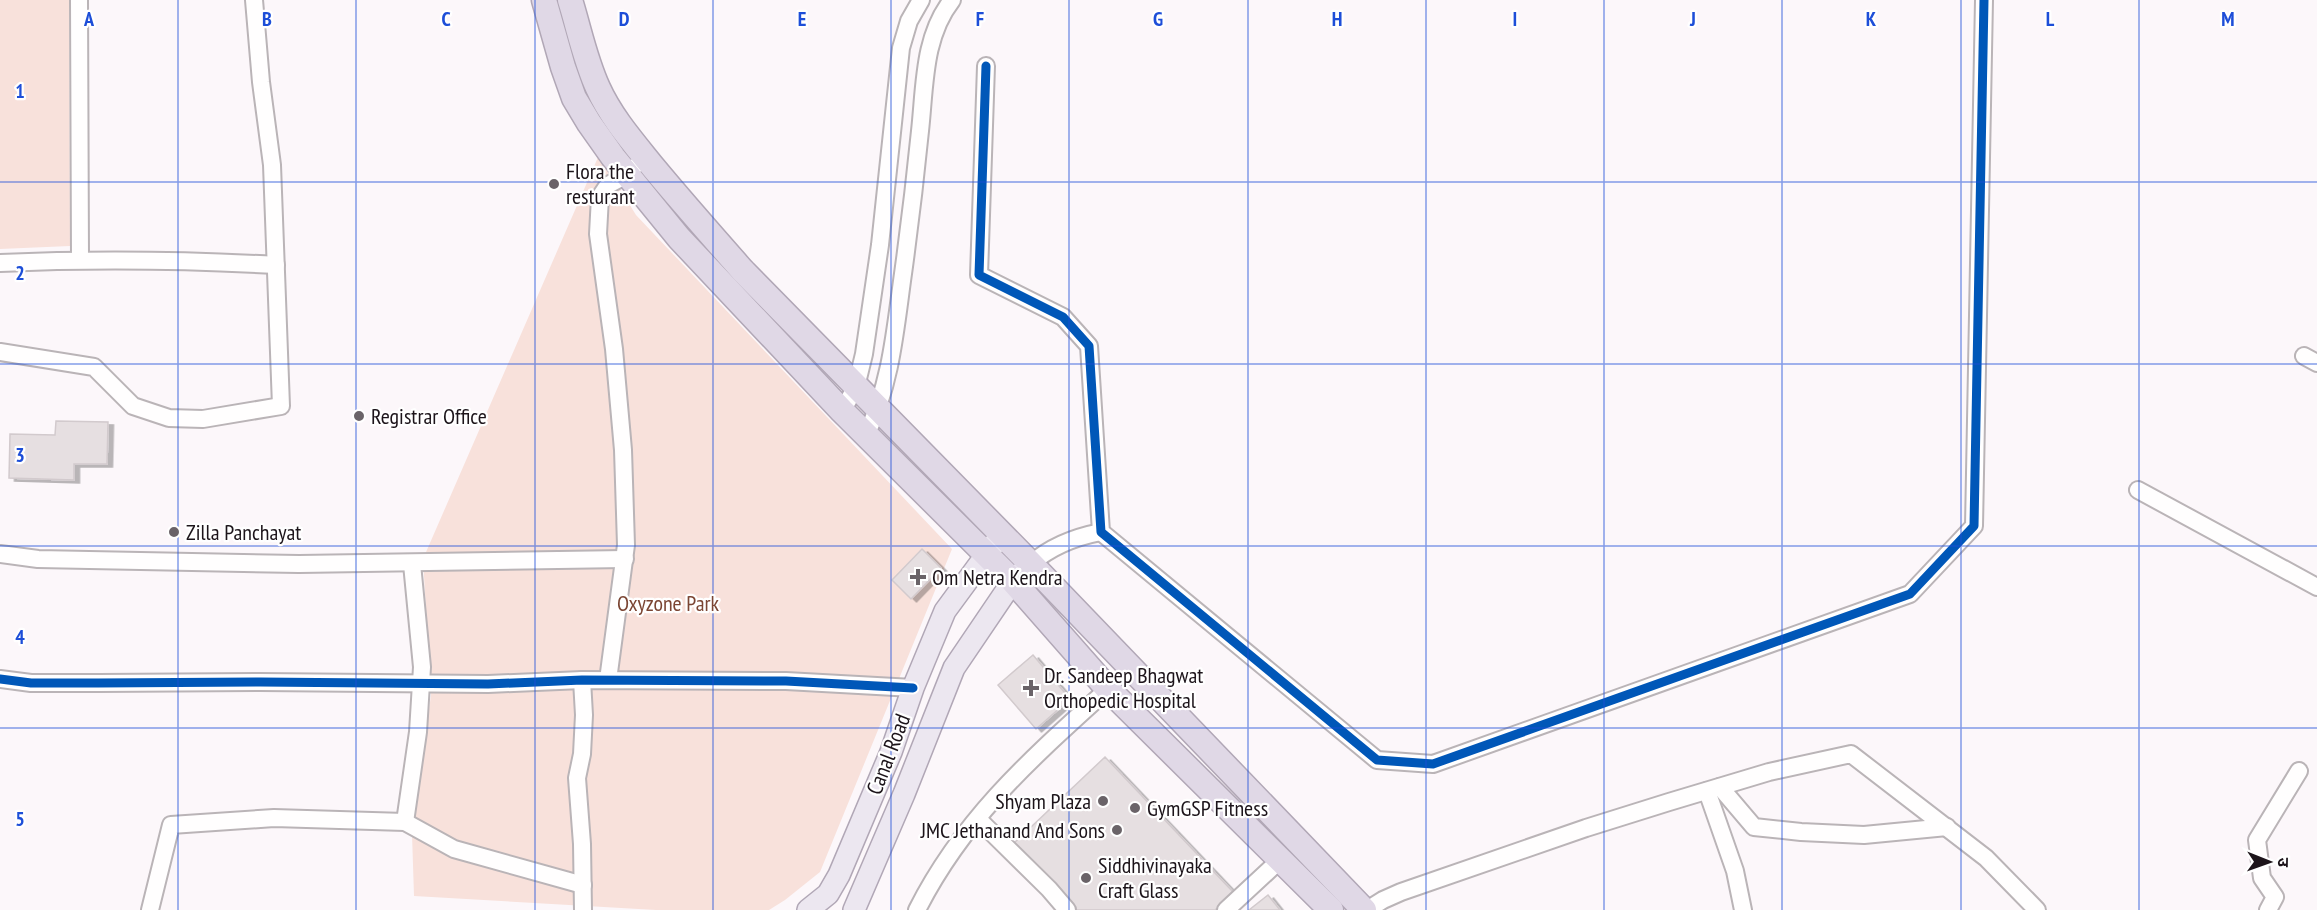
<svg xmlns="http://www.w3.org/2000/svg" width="2317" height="910" viewBox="0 0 2317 910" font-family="'PT Sans Narrow','Noto Sans Devanagari',sans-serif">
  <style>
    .green { fill: #f8e1db }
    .building { fill: #e6dfe1; stroke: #d2cacd; stroke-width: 1.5; filter: url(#shadow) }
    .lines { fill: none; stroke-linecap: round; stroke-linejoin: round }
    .minor-casing { stroke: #bab4b7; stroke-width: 20 }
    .major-casing { stroke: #b1a7b6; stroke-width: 24 }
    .highway-casing { stroke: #b1a7b6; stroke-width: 27 }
    .minor { stroke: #fffefe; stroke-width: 16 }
    .major { stroke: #ece7f0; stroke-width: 21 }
    .highway { stroke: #e0d8e6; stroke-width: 24 }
    .cycleway-casing { stroke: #fff; stroke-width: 13 }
    .cycleway { stroke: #0057b8; stroke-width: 9 }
    .grid { fill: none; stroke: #1d4ed8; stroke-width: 1.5; stroke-opacity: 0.55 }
    .poi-dot { fill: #6a6368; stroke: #fff; stroke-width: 2 }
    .labels { text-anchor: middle; stroke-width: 4.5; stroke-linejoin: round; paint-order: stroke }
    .poi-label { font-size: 22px; fill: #1c141a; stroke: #fff; text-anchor: start }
    .park-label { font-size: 22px; fill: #7b4533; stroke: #fff }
    .street-label { font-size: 22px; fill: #1c141a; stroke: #fff }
    .grid-label { font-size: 20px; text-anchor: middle; font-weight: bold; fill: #1d4ed8; stroke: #fff; stroke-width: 4.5; stroke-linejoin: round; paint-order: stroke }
  </style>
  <defs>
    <filter id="shadow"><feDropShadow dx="5.5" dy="3" stdDeviation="0" flood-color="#0004"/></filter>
  </defs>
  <rect width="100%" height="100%" fill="#fcf7fa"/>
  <g class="green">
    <path d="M0,0h69l1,246 -70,3z"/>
    <path d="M599,155l37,60 316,334 -132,323 -35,28 -16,10h-113l-242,-14 -2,-62 19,-139 -8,-136z"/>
  </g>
  <g class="building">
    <path d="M56,421l52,1 -1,42h-33v16l-65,-2 1,-44 45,1z"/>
    <path d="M922,549l19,19 -30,31 -19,-19z"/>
    <path d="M1033,655l37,44 -34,30 -38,-44z"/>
    <path d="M1105,757l129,136 -19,17h-138l-65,-65z"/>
    <path d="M1268,895l12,15h-31z"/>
  </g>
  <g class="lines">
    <g class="minor-casing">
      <g id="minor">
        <path d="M79,0l1,260"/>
        <path d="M986,66l-7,209 84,42 26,29 12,186 276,228 56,4 477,-170 64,-68 10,-526"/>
        <path d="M0,263c92,-4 184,-3 276,2"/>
        <path d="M0,352l94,15 39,39 36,12 34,1 78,-13 -9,-241 -11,-83 -7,-82"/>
        <path d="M2304,356l13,7"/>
        <path d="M842,411l14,-24 8,-33 16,-109 21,-197 8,-27 12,-21"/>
        <path d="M866,435c24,-48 29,-102 36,-154 7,-50 13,-100 18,-150 5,-45 3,-94 32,-131"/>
        <path d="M2138,490l179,97"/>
        <path d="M0,554l38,5 261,5 326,-5"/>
        <path d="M1031,564c20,-18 44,-27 70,-32"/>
        <path d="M0,679l31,4h67l162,-1 228,2 94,-4 204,1 127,7"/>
        <path d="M582,680l2,35 -2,39 -5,24 5,66 1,66"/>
        <path d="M608,680l18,-135 -3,-95 -9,-101 -16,-115 2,-37 8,-12 19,-10 7,-8"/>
        <path d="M1720,787l34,40 47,5 63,3 83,-8"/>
        <path d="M1707,791l28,80 8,39"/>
        <path d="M978,819l71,70 18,21"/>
        <path d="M405,822l13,-90 4,-65 -10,-103"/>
        <path d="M150,910l21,-85 103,-7 131,4 49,27 129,36"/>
        <path d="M917,910c47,-93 115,-152 191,-221"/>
        <path d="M1226,910l54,-50"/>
        <path d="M1367,910l16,-10 18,-8 185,-64 83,-26 100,-30 82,-18 135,104 51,52"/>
        <path d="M2268,910l7,-13 -13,-19 -5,-38 42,-69"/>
      </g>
    </g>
    <g class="major-casing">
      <g id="major">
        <path d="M808,910l20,-16 11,-19 52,-123 22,-64 32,-77 50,-68"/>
        <path d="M854,910l50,-116 50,-126 59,-87 11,-11"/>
      </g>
    </g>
    <g class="highway-casing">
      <g id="highway">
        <path d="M544,0l19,67 11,31 15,25 24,34 66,81 163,173 171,170 95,108 223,221"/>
        <path d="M570,0c9,29 15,60 28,88 13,29 35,54 55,79 29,35 60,70 90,104l288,293 333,346"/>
      </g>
    </g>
    <use href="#minor" class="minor"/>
    <use href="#major" class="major"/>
    <use href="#highway" class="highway"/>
    <g class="cycleway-casing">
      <g id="cycleway">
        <path d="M986,66l-7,209 84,42 26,29 12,186 276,228 56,4 477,-170 64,-68 10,-526"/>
        <path d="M0,679l31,4h67l162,-1 228,2 94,-4 204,1 127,7"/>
      </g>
    </g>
    <use href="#cycleway" class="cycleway"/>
  </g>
  <path class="grid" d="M178,0v910M356,0v910M535,0v910M713,0v910M891,0v910M1069,0v910M1248,0v910M1426,0v910M1604,0v910M1782,0v910M1961,0v910M2139,0v910M0,182h2317M0,364h2317M0,546h2317M0,728h2317"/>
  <g class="poi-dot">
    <circle cx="554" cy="184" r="6"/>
    <circle cx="359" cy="416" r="6"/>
    <circle cx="174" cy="532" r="6"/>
    <path d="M915 568h6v6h6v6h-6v6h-6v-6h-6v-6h6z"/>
    <path d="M1028 679h6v6h6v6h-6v6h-6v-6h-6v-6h6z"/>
    <circle cx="1103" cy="801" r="6"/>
    <circle cx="1135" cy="808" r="6"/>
    <circle cx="1117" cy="830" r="6"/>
    <circle cx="1086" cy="878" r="6"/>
  </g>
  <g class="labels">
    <g class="poi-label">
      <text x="566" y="179">Flora the<tspan x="566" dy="25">resturant</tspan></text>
      <text x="371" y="424">Registrar Office</text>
      <text x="186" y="540">Zilla Panchayat</text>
      <text x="932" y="585">Om Netra Kendra</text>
      <text x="1044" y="683">Dr. Sandeep Bhagwat<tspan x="1044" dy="25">Orthopedic Hospital</tspan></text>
      <text x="1091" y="809" text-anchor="end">Shyam Plaza</text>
      <text x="1147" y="816">GymGSP Fitness</text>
      <text x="1105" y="838" text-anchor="end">JMC Jethanand And Sons</text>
      <text x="1098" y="873">Siddhivinayaka<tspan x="1098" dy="25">Craft Glass</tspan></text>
    </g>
    <g class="park-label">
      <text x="668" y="611">Oxyzone Park</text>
    </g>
    <g class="street-label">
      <text transform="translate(888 754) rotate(-69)" y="8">Canal Road</text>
    </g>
  </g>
  <g class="grid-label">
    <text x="89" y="26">A</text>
    <text x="267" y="26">B</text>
    <text x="446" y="26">C</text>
    <text x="624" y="26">D</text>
    <text x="802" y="26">E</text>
    <text x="980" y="26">F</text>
    <text x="1158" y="26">G</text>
    <text x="1337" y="26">H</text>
    <text x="1515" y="26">I</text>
    <text x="1693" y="26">J</text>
    <text x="1871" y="26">K</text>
    <text x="2050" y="26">L</text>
    <text x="2228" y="26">M</text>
    <text x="20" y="98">1</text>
    <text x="20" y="280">2</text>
    <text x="20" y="462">3</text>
    <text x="20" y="644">4</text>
    <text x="20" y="826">5</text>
  </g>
  <g transform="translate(2269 862) rotate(91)" stroke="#ffffff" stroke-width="4.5" paint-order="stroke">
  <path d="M0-4.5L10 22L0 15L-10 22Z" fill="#1c141a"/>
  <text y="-9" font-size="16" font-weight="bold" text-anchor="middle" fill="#1c141a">उ</text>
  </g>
</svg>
